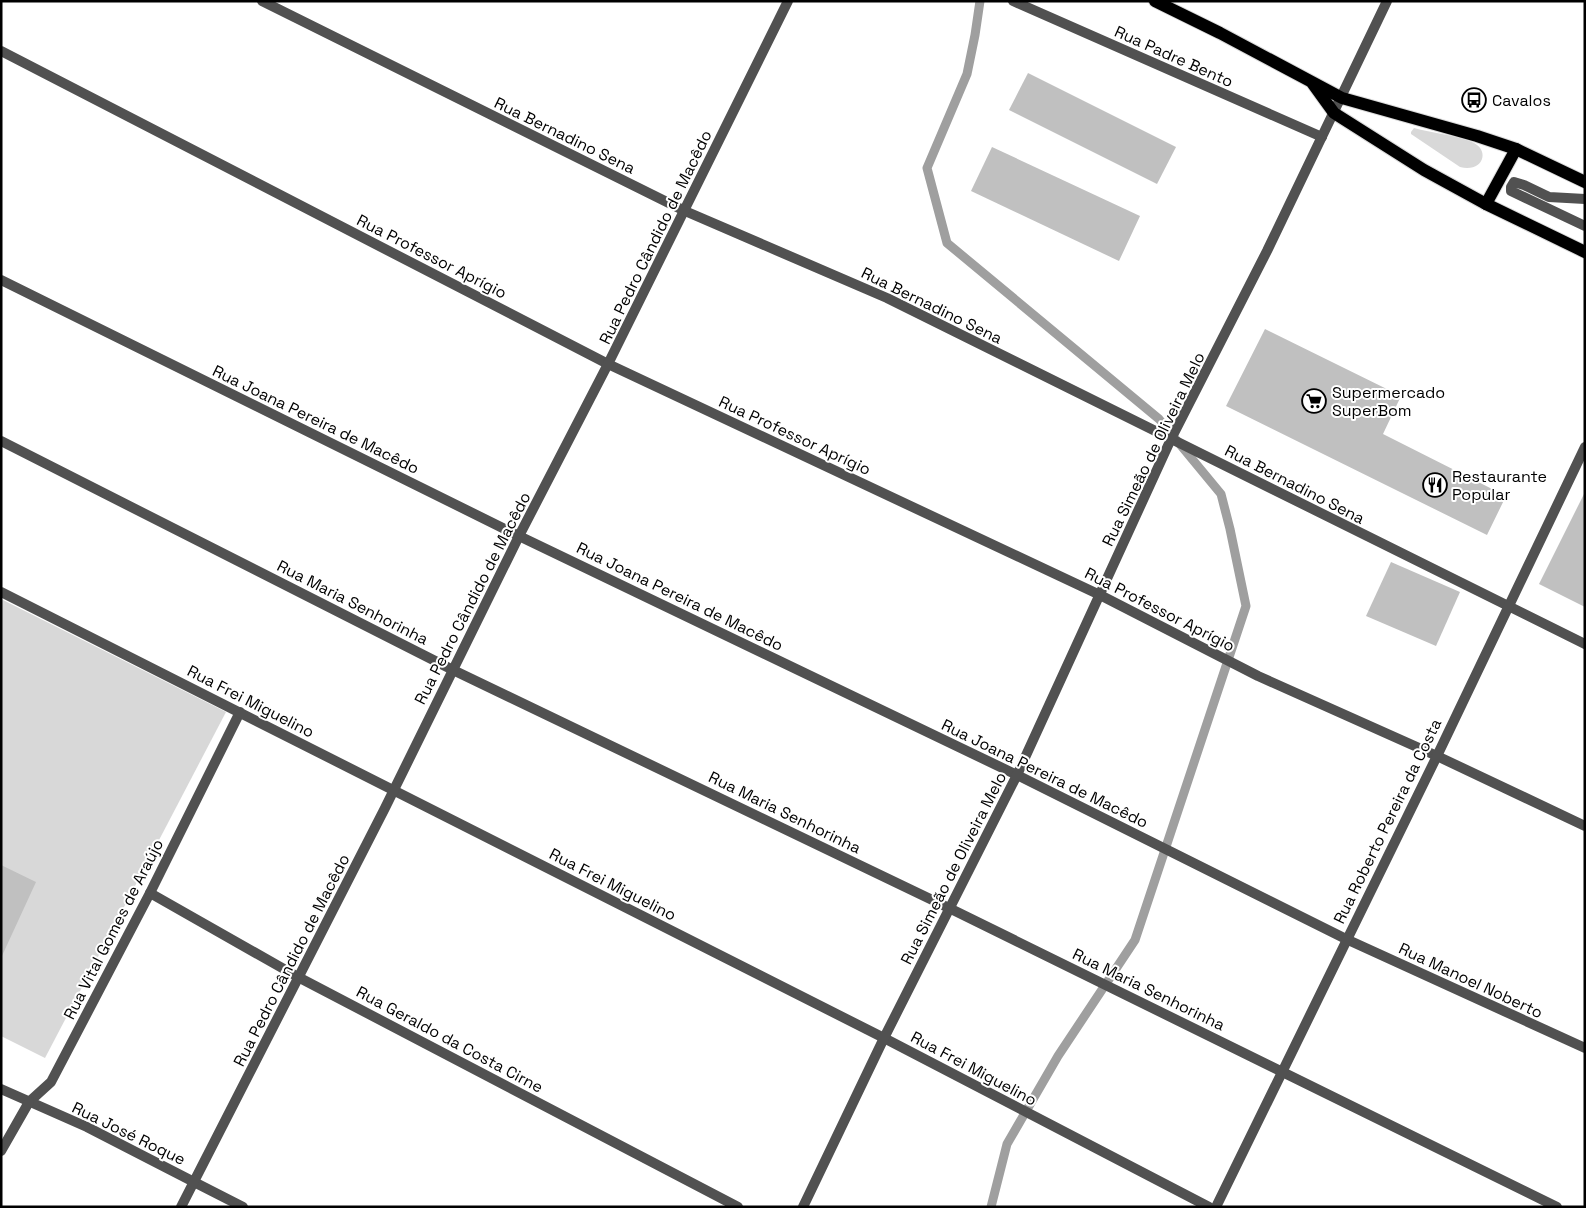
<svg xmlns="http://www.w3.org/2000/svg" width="1586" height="1208" viewBox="0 0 1586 1208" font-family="'Space Grotesk',sans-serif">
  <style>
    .green { fill: #d8d8d8 }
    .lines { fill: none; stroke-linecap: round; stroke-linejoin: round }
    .stream { stroke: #9f9f9f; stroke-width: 9 }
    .building { fill: #c0c0c0 }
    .primary-casing { stroke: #dbdbdb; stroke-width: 14 }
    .pedestrian { stroke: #515151; stroke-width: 10 }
    .minor { stroke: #515151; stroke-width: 10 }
    .tertiary { stroke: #515151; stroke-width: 10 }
    .primary { stroke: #000; stroke-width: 12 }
    .labels { text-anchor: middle; stroke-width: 4; stroke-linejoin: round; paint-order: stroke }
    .street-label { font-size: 16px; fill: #000; stroke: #fff }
    .poi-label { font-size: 16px; fill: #000; stroke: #fff; text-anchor: start }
  </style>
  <rect width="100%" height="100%" fill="#fff"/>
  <g class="green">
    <path d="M1414,128c17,5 42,7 58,14 19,8 11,31 -12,25l-49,-33v-2z"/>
    <path d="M1,599l225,113 -181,346 -44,-22z"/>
  </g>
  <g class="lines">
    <path class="stream" d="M980,1l-5,34 -8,39 -40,94 20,75 212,176 62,75 9,35 16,77 -111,334 -77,116 -51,88 -16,63"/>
  </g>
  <g class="building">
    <path d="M1028,73l148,74 -19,37 -148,-74z"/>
    <path d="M992,147l148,69 -21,45 -148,-70z"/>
    <path d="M1265,329l136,67 -18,38 123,62 -19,39 -261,-129z"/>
    <path d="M1585,492v115l-46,-23z"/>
    <path d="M1391,562l69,30 -24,54 -70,-30z"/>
    <path d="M1,865l35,17 -35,76z"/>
  </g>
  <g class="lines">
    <g class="primary-casing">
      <g id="primary">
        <path d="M1155,1l65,32 122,65 135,38 39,13 69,33"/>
        <path d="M1313,84l21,29 90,57 62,34 99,48"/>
        <path d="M1486,204l30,-55"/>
      </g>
    </g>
    <g class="pedestrian">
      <path d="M1585,199l-36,-2 -25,-12 -10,-3 -3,5v4l74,35"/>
      <path d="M29,1102l22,-20 99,-189 90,-181"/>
    </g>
    <g class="minor">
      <path d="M262,1l423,210 202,87 698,346"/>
      <path d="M1013,1l309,136"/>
      <path d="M1,51l607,313 492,231 158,81 179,80 148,70"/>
      <path d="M1,280l518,256 498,239 329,164 239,109"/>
      <path d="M1,441l452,229 496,238 608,299"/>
      <path d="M1,592l883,446 325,169"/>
      <path d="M150,893l148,84 440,230"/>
      <path d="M1,1089l86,38 107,55"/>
      <path d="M1,1151l28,-49"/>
      <path d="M803,1207l81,-169 133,-263 154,-336 96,-188 120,-250"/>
    </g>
    <g class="tertiary">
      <path d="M194,1182l49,25"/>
      <path d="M181,1207l204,-399 134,-272 89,-172 180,-363"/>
      <path d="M1216,1207l221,-451 148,-309"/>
    </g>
    <use href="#primary" class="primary"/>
  </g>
  <defs>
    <g id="bus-ring" transform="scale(1.25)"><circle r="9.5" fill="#fff" stroke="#000" stroke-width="1.5"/><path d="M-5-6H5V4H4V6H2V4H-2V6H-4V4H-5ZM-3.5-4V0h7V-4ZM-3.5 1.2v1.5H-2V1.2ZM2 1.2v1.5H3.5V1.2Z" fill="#000"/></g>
    <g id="supermarket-ring" transform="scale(1.25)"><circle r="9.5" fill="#fff" stroke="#000" stroke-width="1.5"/><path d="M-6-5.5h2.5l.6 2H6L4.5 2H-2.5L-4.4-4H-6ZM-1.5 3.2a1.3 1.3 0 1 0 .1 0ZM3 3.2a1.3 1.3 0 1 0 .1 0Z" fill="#000"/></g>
    <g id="restaurant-ring" transform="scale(1.25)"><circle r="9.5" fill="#fff" stroke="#000" stroke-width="1.5"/><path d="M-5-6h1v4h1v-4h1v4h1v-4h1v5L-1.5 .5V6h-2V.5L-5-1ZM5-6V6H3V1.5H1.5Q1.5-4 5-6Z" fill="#000"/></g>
  </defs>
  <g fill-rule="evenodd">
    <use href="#bus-ring" x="1474" y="100"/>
    <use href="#supermarket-ring" x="1314" y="401"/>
    <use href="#restaurant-ring" x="1435" y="485"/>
  </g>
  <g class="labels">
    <g class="street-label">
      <text transform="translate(1174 56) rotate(24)" y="6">Rua Padre Bento</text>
      <text transform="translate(565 135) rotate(26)" y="6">Rua Bernadino Sena</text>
      <text transform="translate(655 237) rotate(-64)" y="6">Rua Pedro Cândido de Macêdo</text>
      <text transform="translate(432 256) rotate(27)" y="6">Rua Professor Aprígio</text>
      <text transform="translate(932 305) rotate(26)" y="6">Rua Bernadino Sena</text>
      <text transform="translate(316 419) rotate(26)" y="6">Rua Joana Pereira de Macêdo</text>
      <text transform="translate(795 435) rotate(25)" y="6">Rua Professor Aprígio</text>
      <text transform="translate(1153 449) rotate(-64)" y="6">Rua Simeão de Oliveira Melo</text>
      <text transform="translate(1295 484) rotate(27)" y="6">Rua Bernadino Sena</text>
      <text transform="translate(680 596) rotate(26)" y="6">Rua Joana Pereira de Macêdo</text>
      <text transform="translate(472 598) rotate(-63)" y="6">Rua Pedro Cândido de Macêdo</text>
      <text transform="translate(353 602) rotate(27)" y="6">Rua Maria Senhorinha</text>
      <text transform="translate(1160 609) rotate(27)" y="6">Rua Professor Aprígio</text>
      <text transform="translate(251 701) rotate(27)" y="6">Rua Frei Miguelino</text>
      <text transform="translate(1045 773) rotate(26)" y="6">Rua Joana Pereira de Macêdo</text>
      <text transform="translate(785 812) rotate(26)" y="6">Rua Maria Senhorinha</text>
      <text transform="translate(1387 821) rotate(-64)" y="6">Rua Roberto Pereira da Costa</text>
      <text transform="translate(953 868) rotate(-63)" y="6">Rua Simeão de Oliveira Melo</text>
      <text transform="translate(613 884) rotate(27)" y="6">Rua Frei Miguelino</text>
      <text transform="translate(113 929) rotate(-63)" y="6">Rua Vital Gomes de Araújo</text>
      <text transform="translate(291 960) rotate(-63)" y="6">Rua Pedro Cândido de Macêdo</text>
      <text transform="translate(1471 980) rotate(25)" y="6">Rua Manoel Noberto</text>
      <text transform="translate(1149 989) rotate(26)" y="6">Rua Maria Senhorinha</text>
      <text transform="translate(450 1039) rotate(28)" y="6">Rua Geraldo da Costa Cirne</text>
      <text transform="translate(974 1068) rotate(28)" y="6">Rua Frei Miguelino</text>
      <text transform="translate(129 1133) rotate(26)" y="6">Rua José Roque</text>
    </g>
    <g class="poi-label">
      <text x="1492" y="106">Cavalos</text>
      <text x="1332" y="398">Supermercado<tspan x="1332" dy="18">SuperBom</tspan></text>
      <text x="1452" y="482">Restaurante<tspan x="1452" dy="18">Popular</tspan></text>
    </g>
  </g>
  <rect width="1586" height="1208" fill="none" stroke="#000000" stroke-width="5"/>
</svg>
